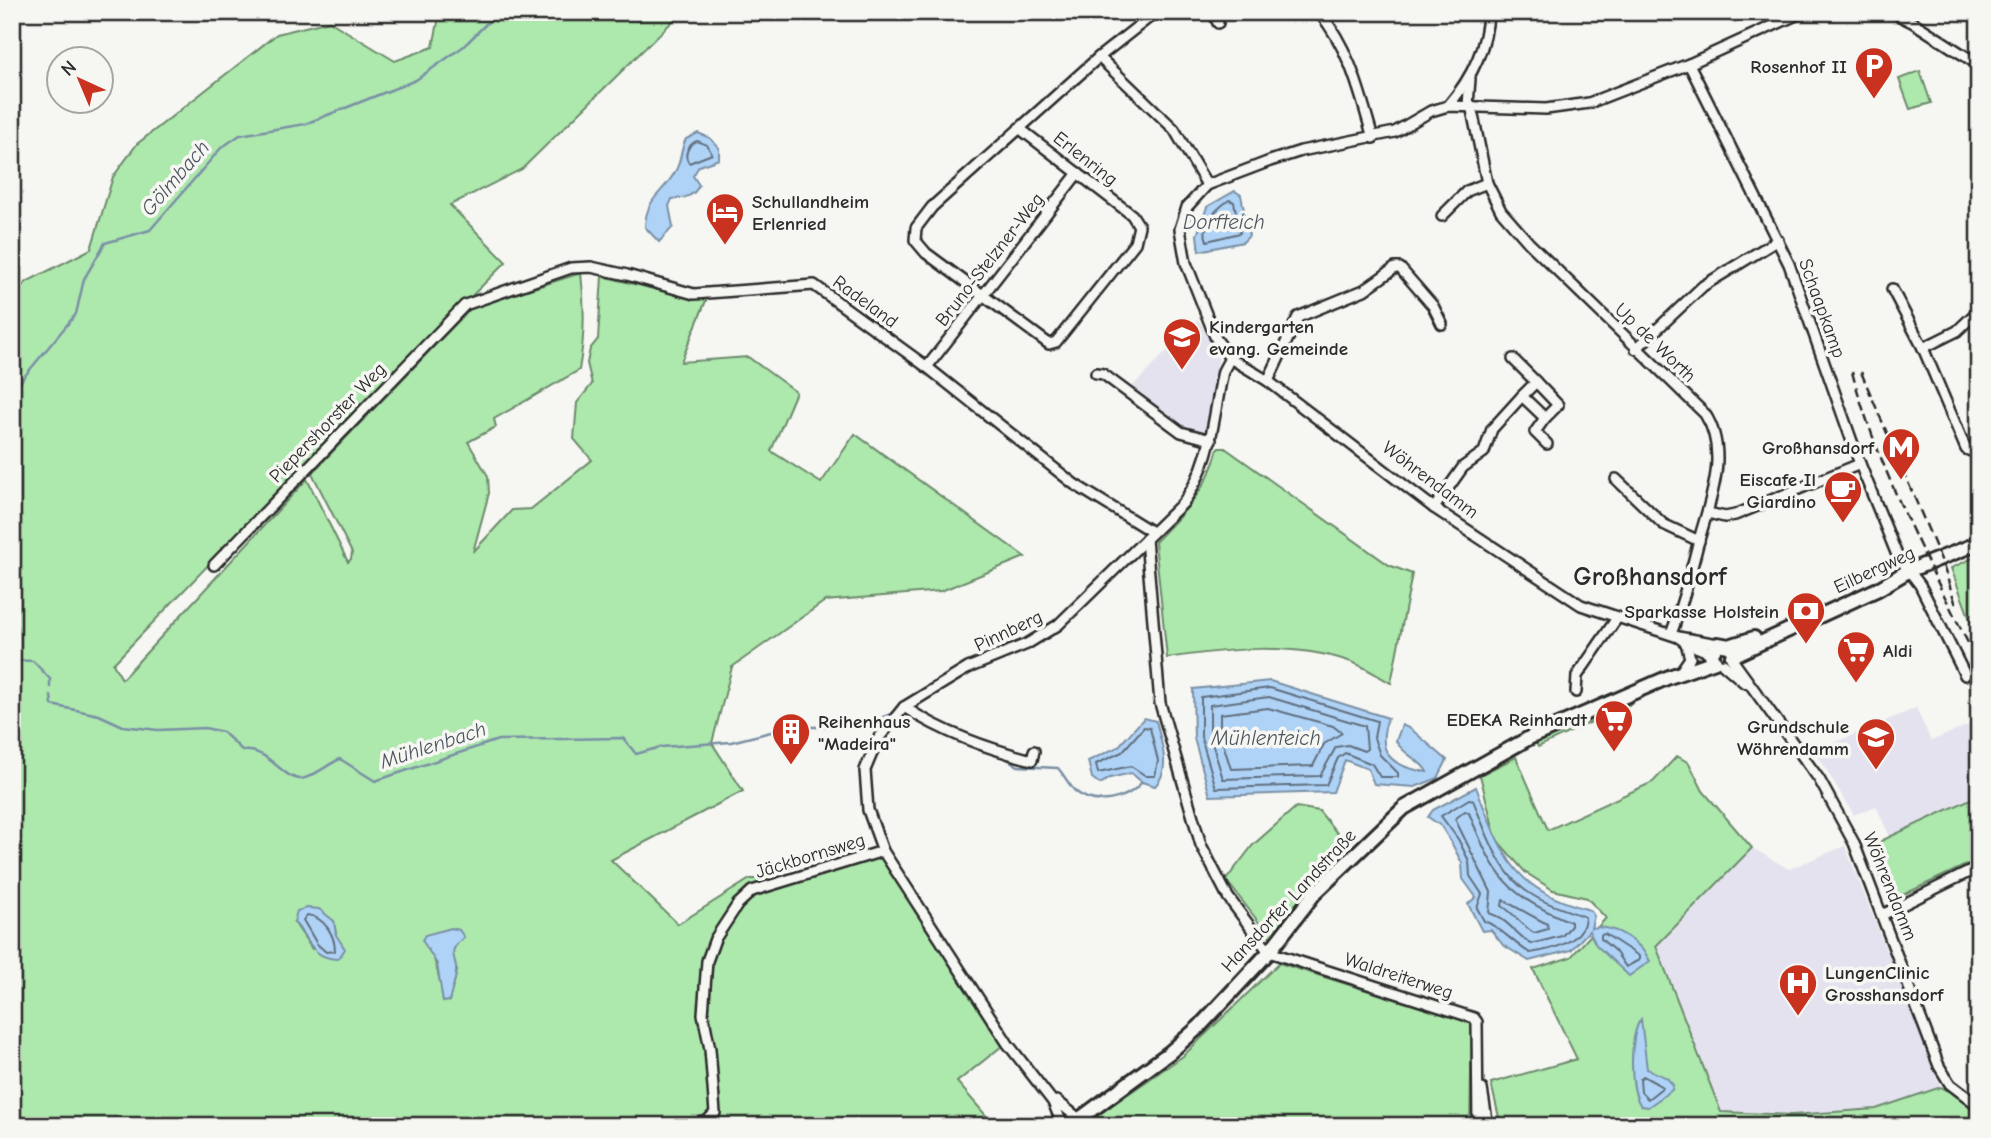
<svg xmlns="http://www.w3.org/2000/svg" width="1991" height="1138" viewBox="0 0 1991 1138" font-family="'Comic Neue',sans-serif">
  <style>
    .built { fill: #e4e2ee }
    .green { fill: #ade8ad; stroke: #6c8a6c; stroke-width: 2; fill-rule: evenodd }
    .water { fill: #afd3f7; stroke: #7a90a5; stroke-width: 2 }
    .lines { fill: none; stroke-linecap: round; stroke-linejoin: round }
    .shore { stroke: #606e7d; stroke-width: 2 }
    .stream { stroke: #7a90a5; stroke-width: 2.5 }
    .street-casing { stroke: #2b2b2b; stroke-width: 14 }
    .secondary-casing { stroke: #2b2b2b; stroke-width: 18 }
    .street { stroke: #f6f6f2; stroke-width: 9 }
    .secondary { stroke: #f6f6f2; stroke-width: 12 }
    .rail { stroke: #2b2b2b; stroke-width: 2.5; stroke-dasharray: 10 5; stroke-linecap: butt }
    .labels { text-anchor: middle; stroke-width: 7; stroke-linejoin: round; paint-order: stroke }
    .poi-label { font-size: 19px; font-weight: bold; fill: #2b2b2b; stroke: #f6f6f2; text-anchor: end }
    .street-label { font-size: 19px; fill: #2b2b2b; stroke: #f6f6f2 }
    .water-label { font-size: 21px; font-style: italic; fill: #4c555e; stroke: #f6f6f2 }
    .district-label { font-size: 26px; font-weight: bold; fill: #2b2b2b; stroke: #f6f6f2 }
  </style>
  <rect width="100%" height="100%" fill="#f6f6f2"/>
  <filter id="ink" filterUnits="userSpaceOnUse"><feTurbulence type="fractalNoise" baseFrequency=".0143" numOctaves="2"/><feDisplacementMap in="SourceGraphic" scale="14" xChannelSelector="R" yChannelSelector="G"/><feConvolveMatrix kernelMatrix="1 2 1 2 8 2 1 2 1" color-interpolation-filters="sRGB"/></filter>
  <g filter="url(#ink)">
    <g class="built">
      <path d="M1198,319l21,36 -12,79 -25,-7 -51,-39z"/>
      <path d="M1916,708l15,33 45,-19 3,6v67l-89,42 -14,-31 -22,9 -39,-64z"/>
      <path d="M1845,846l96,241 -65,22 -84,6 -71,-3 -65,-166 96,-98 37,21z"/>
    </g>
    <g class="green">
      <path d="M440,12h242l-160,157 -72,36 56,57 -136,135 -257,267 9,15 185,-200 41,83 3,-3 1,-6 -40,-80 159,-165 110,-35c4,33 4,64 -2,97l-85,49 2,8 -28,15 20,34 1,17 -16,59 39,-42 19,-1 61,-49 -18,-21 3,-36 15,-19 -5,-21 3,-14 8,-10 4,-63 92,23 13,-1 -26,64 67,-5 48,35 -25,59 50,32 34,-49 170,123 -84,34 -116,10 -93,66 -20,76 31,48 -132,69 67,64 72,-45h54l77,-23 121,190 -45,36 38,44h-983v-832l16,-13 63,-32 22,-72 24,-33 140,-110 52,-13 66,40 38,-14zM334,921l2,14 -24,14 -18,-27zM455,945l-4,11 6,15 -8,30c-11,-15 -10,-31 -17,-48z"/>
      <path d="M1920,71l11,32 -21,6 -11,-30z"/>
      <path d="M1218,448h7l164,117 23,9 -21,109c-12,-6 -24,-15 -37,-20 -61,-22 -125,-14 -187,-5l-12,-116c29,-29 54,-54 63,-94z"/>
      <path d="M1979,555v89l-28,-76z"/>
      <path d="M1630,700l3,3 -95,44 -2,-5 3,-3z"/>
      <path d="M1677,756l12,7 14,28 49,57 -96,98 65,166 71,3 84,-6 65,-22 38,23v16h-478l-10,-43 86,-24 -44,-90 38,-12 35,-39 -19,-20 -34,-8 -28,-18 -29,-33 -16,-64 36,-18 32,73 105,-48z"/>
      <path d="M1979,795v64l-89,42 -22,-54z"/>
      <path d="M1296,807l23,4 31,38 -42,43 -37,46 -45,-58 27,-35z"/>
      <path d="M1279,963l193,60 -2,103h-388l101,-70z"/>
    </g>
    <g class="water">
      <path d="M698,133l12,5 9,10v11l-20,7 -6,10 6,9c-5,12 -15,13 -27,14l-3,7 4,21 -14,15 -14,-15c1,-31 19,-33 31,-57 6,-11 4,-20 10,-31z"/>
      <path d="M1235,191l6,4 8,41 -6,6 -44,9 -2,-16 10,-28z"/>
      <path d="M1270,681l118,37c-13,35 4,49 39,54 -5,-12 -22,-15 -31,-31l6,-16 9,4 36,31 -9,18 -23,9 -41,-3 -6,-15 -23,-9 -12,32 -123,4 -16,-58 -1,-49z"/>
      <path d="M1144,718l12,3c5,21 16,48 -1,65l-13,-4 -11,-9 -21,5 -10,6 -8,-6 -4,-17 30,-14z"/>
      <path d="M1476,787c27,69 36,103 114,123l4,6 -3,12c22,-4 48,12 59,33l-21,15 -33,-31 -7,-14 -18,19 -42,11 -26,-16 -12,-15 -9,1 -14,-27 8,-7 -13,-18 -1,-16 -11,-21 -10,-16 -13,-9 5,-7z"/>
      <path d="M307,908l12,1 15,12 2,14 9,14 -7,10c-26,0 -29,-20 -44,-37l3,-11z"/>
      <path d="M451,928l8,2 5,7c-20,18 -6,18 -8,36 -1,9 -5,19 -7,28l-6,1 -6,-38 -15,-24 3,-5z"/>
      <path d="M1641,1019l6,50 20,9 6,7 -1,5 -24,17 -7,-1c-12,-16 -12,-71 0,-87z"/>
    </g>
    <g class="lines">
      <g class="shore">
        <path d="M697,141l10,4 5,9 -23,9c-6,-8 -1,-18 8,-22z"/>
        <path d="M1229,200l5,2 6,31 -33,8c-7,-17 8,-31 22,-41z"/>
        <path d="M1270,688l107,33 -3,17 6,17 18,18v4h-18l-8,-13 -27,-11 -7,5 -12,27 -110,3 -15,-51v-40z"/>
        <path d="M1269,697l96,29 2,23 -3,2 -16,-6 -12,2 -16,29 -97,3 -13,-43v-31z"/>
        <path d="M1268,708l65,18 9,7 -18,11 -11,22 -82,3 -11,-35v-20z"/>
        <path d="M1144,727l6,1 8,33 -3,15h-9l-15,-10 -33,7 -2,-9 26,-12z"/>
        <path d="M1469,799l4,1c14,35 27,77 61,96 16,10 34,14 51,21 -1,26 -35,33 -55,36 -16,-9 -32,-28 -46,-32l-7,-13 5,-14 -12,-18 -1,-15 -11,-22 -17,-23z"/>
        <path d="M1465,811l4,2c26,64 37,82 102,109v4l-9,10 -31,8c-15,-10 -25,-26 -42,-31l2,-21 -36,-73z"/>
        <path d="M1503,900l44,24 1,5 -14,4c-13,-8 -20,-20 -32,-27z"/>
        <path d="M307,915c18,2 28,21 28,36l-9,1 -9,-8 -14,-24z"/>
        <path d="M1605,934l34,22v4l-13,7 -11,-16 -14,-12v-4z"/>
        <path d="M1643,1076l20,11 -15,12 -7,-7 -1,-13z"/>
      </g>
      <g class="stream">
        <path d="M12,396l11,-18 53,-64 8,-35 21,-36 45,-13 71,-82 19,-13 65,-11 111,-44 48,-34 34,-34"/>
        <path d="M12,644l2,16 19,1 17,18v8"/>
        <path d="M51,696l1,9 47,10 24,11 35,4 47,-2 18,4 20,19c26,-3 39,28 58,28 11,-1 27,-15 39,-20l35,22 123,-41 125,-2 13,16 25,-7 70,-5 60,-15h42l40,-6 23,-9"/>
        <path d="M921,722l22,11"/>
        <path d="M1004,757l14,9 40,2c6,7 11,17 17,23 20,17 53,9 67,-9"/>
      </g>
      <g class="street-casing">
        <g id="street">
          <path d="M1213,12l5,11"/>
          <path d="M1319,12c31,37 41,81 54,126"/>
          <path d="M1892,12l22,11 65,42"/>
          <path d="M1099,57l75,72 33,56"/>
          <path d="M1689,64l100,200 71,200 37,91 23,30 45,90"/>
          <path d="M1468,105l2,-26"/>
          <path d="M1471,105l16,78 14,28 28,32 176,171c25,39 5,86 -6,126 -8,32 -16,63 -28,94"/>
          <path d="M1448,106c23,-27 39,-57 40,-94"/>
          <path d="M1019,128l113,87 7,11 -4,17 -79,99 -7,2 -123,-91 -11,-13 1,-12 16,-21 167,-150 57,-45"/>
          <path d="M1442,216l25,-25 20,-8"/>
          <path d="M1892,289l31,59 43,101 5,2 8,-3"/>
          <path d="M1923,348l34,-17 22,-21"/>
          <path d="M1636,349l67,-63 75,-46"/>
          <path d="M1513,359l23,23 -14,14"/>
          <path d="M927,367l151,-194"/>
          <path d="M1096,373l7,1 78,58 30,8"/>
          <path d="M1268,381l30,-64 66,-27 31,-22h5l33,38 9,18"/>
          <path d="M1545,418l-10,14 12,12"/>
          <path d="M1616,479l47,45 36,17"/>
          <path d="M1434,508l29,-41 21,-15 8,-23 30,-33 23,22 13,-13 -22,-23"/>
          <path d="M1708,513l17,4 10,-2 125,-51"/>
          <path d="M1146,539l14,164 41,142 27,52 41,55 205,66 3,4 1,104"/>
          <path d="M214,565l251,-260 106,-37 20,-1 36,8 67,19 120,-9 113,82 147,117 78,48"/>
          <path d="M1678,637l8,6 25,10"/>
          <path d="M1718,644l-40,-7 -97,-32 -147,-97 -166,-127 -38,-23 -14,-19 -30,-76 -6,-34 7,-22 20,-22 63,-24 31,-10 94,-19 36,-21 17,-5 98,3 43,-6 100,-39 114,-52"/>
          <path d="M1731,658l88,121 35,64 85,223 11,18 29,22"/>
          <path d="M1723,664l22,19"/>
          <path d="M1683,668l7,-10 -4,-15"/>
          <path d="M1576,692l1,-16 40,-58"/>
          <path d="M904,707c40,26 82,41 128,53l2,-9"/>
          <path d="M1882,915l97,-48"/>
          <path d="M1482,1089l6,37"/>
          <path d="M1053,1102l4,-1 22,18"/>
          <path d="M689,1126l18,-5 8,-8 -5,-64 -7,-35 4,-53 8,-22 23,-35 14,-13 131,-40"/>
          <path d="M1063,1126l-10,-24 -45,-58 -125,-193 -15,-41 -3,-40 13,-31 26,-32 64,-39 59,-24 31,-19 125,-122c29,-40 30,-85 40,-132l7,-13"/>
        </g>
      </g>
      <g class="secondary-casing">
        <g id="secondary">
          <path d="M1729,646l25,-8"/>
          <path d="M1711,655l7,-11 11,2"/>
          <path d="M1732,656l146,-67 30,-18 71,-28"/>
          <path d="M1070,1126l99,-73 30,-26 70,-75 45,-58 90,-86 127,-71 138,-60 46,-16"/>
        </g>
      </g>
      <use href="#street" class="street"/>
      <use href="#secondary" class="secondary"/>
      <g class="rail">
        <path d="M1852,372c28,103 80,198 127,293"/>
        <path d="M1861,372l81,190 15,46"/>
      </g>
    </g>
  </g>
  <defs>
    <g id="parking-pin" transform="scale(2.0125)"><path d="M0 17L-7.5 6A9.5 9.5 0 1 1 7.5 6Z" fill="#c8321e" stroke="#f6f6f2"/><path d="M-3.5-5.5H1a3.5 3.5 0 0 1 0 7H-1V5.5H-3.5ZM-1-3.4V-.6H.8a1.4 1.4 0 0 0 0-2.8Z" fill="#fff"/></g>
    <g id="hotel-pin" transform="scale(2.0125)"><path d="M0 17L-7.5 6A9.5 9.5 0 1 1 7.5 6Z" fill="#c8321e" stroke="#f6f6f2"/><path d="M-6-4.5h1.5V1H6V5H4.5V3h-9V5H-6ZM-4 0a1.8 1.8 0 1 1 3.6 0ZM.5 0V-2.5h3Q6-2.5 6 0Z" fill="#fff"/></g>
    <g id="school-pin" transform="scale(2.0125)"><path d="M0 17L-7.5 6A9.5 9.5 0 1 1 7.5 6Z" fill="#c8321e" stroke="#f6f6f2"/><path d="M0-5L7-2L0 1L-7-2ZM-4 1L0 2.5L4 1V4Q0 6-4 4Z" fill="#fff"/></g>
    <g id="metro-pin" transform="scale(2.0125)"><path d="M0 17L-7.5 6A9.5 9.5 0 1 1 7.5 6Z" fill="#c8321e" stroke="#f6f6f2"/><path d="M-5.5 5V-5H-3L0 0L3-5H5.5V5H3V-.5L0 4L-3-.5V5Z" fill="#fff"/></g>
    <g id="cafe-pin" transform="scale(2.0125)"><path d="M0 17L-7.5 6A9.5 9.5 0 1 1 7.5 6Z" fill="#c8321e" stroke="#f6f6f2"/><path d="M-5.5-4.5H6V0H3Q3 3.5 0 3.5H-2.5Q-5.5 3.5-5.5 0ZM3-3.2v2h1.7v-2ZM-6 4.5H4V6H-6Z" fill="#fff"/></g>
    <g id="bank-pin" transform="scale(2.0125)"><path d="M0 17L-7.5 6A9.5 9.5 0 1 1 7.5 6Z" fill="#c8321e" stroke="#f6f6f2"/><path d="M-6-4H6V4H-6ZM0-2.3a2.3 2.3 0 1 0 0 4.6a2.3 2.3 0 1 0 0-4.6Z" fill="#fff"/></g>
    <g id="supermarket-pin" transform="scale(2.0125)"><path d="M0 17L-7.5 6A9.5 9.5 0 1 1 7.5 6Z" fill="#c8321e" stroke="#f6f6f2"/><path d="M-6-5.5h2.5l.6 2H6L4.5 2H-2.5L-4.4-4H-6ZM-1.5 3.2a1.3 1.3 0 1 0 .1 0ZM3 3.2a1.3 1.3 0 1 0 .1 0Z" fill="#fff"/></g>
    <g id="building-pin" transform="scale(2.0125)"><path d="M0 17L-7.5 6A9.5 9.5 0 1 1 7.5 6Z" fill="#c8321e" stroke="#f6f6f2"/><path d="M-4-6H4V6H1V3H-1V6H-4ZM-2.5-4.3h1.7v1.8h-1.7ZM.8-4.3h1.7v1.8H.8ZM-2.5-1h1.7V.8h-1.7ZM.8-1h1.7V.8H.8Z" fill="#fff"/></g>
    <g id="hospital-pin" transform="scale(2.0125)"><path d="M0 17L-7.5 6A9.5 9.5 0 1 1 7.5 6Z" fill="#c8321e" stroke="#f6f6f2"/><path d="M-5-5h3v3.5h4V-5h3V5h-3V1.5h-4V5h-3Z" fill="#fff"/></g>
  </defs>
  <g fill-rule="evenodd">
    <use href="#parking-pin" x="1874" y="66"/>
    <use href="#hotel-pin" x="725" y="212"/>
    <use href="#school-pin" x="1182" y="337"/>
    <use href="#metro-pin" x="1901" y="447"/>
    <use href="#cafe-pin" x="1843" y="490"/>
    <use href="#bank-pin" x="1806" y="611"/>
    <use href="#supermarket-pin" x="1856" y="650"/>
    <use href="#supermarket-pin" x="1614" y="719"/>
    <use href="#building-pin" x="791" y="732"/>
    <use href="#school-pin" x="1876" y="737"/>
    <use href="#hospital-pin" x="1798" y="983"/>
  </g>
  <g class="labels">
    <g class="poi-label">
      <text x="1847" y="73">Rosenhof II</text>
      <text x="752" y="208" text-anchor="start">Schullandheim<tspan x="752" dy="22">Erlenried</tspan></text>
      <text x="1209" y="333" text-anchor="start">Kindergarten<tspan x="1209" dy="22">evang. Gemeinde</tspan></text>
      <text x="1874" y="454">Großhansdorf</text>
      <text x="1816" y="486">Eiscafe Il<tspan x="1816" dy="22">Giardino</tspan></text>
      <text x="1779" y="618">Sparkasse Holstein</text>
      <text x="1883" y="657" text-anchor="start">Aldi</text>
      <text x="1587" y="726">EDEKA Reinhardt</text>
      <text x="818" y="728" text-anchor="start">Reihenhaus<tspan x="818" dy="22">"Madeira"</tspan></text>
      <text x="1849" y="733">Grundschule<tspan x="1849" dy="22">Wöhrendamm</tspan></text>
      <text x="1825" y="979" text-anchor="start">LungenClinic<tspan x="1825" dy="22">Grosshansdorf</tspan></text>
    </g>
    <g class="street-label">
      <text transform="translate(1086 158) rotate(38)" y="7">Erlenring</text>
      <text transform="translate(989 259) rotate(-52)" y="7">Bruno-Stelzner-Weg</text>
      <text transform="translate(866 301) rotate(36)" y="7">Radeland</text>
      <text transform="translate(1823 308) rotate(70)" y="7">Schaapkamp</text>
      <text transform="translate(1656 342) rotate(44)" y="7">Up de Worth</text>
      <text transform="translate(327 422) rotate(-46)" y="7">Piepershorster Weg</text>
      <text transform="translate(1431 479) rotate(37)" y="7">Wöhrendamm</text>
      <text transform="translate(1874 569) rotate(-25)" y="7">Eilbergweg</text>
      <text transform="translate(1008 630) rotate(-25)" y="7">Pinnberg</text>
      <text transform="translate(810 855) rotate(-17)" y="7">Jäckbornsweg</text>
      <text transform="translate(1891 886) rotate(68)" y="7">Wöhrendamm</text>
      <text transform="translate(1288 900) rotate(-47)" y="7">Hansdorfer Landstraße</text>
      <text transform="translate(1399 975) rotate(18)" y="7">Waldreiterweg</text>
    </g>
    <g class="water-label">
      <text transform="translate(175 178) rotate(-49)" y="7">Gölmbach</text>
      <text x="1224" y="229">Dorfteich</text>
      <text x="1266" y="745">Mühlenteich</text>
      <text transform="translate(433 745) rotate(-18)" y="7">Mühlenbach</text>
    </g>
    <g class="district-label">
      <text x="1650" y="585">Großhansdorf</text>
    </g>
  </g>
  <rect width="1991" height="1138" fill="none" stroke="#f6f6f2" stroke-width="42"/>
  <rect x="21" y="21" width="1949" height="1096" fill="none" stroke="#2b2b2b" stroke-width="2.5" filter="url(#ink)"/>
  <g transform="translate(80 80) rotate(316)"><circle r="33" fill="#f6f6f2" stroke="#a5a5a2" stroke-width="2"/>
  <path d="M0-5L12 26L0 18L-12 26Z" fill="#c8321e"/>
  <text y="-10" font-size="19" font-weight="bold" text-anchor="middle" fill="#2b2b2b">N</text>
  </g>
</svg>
